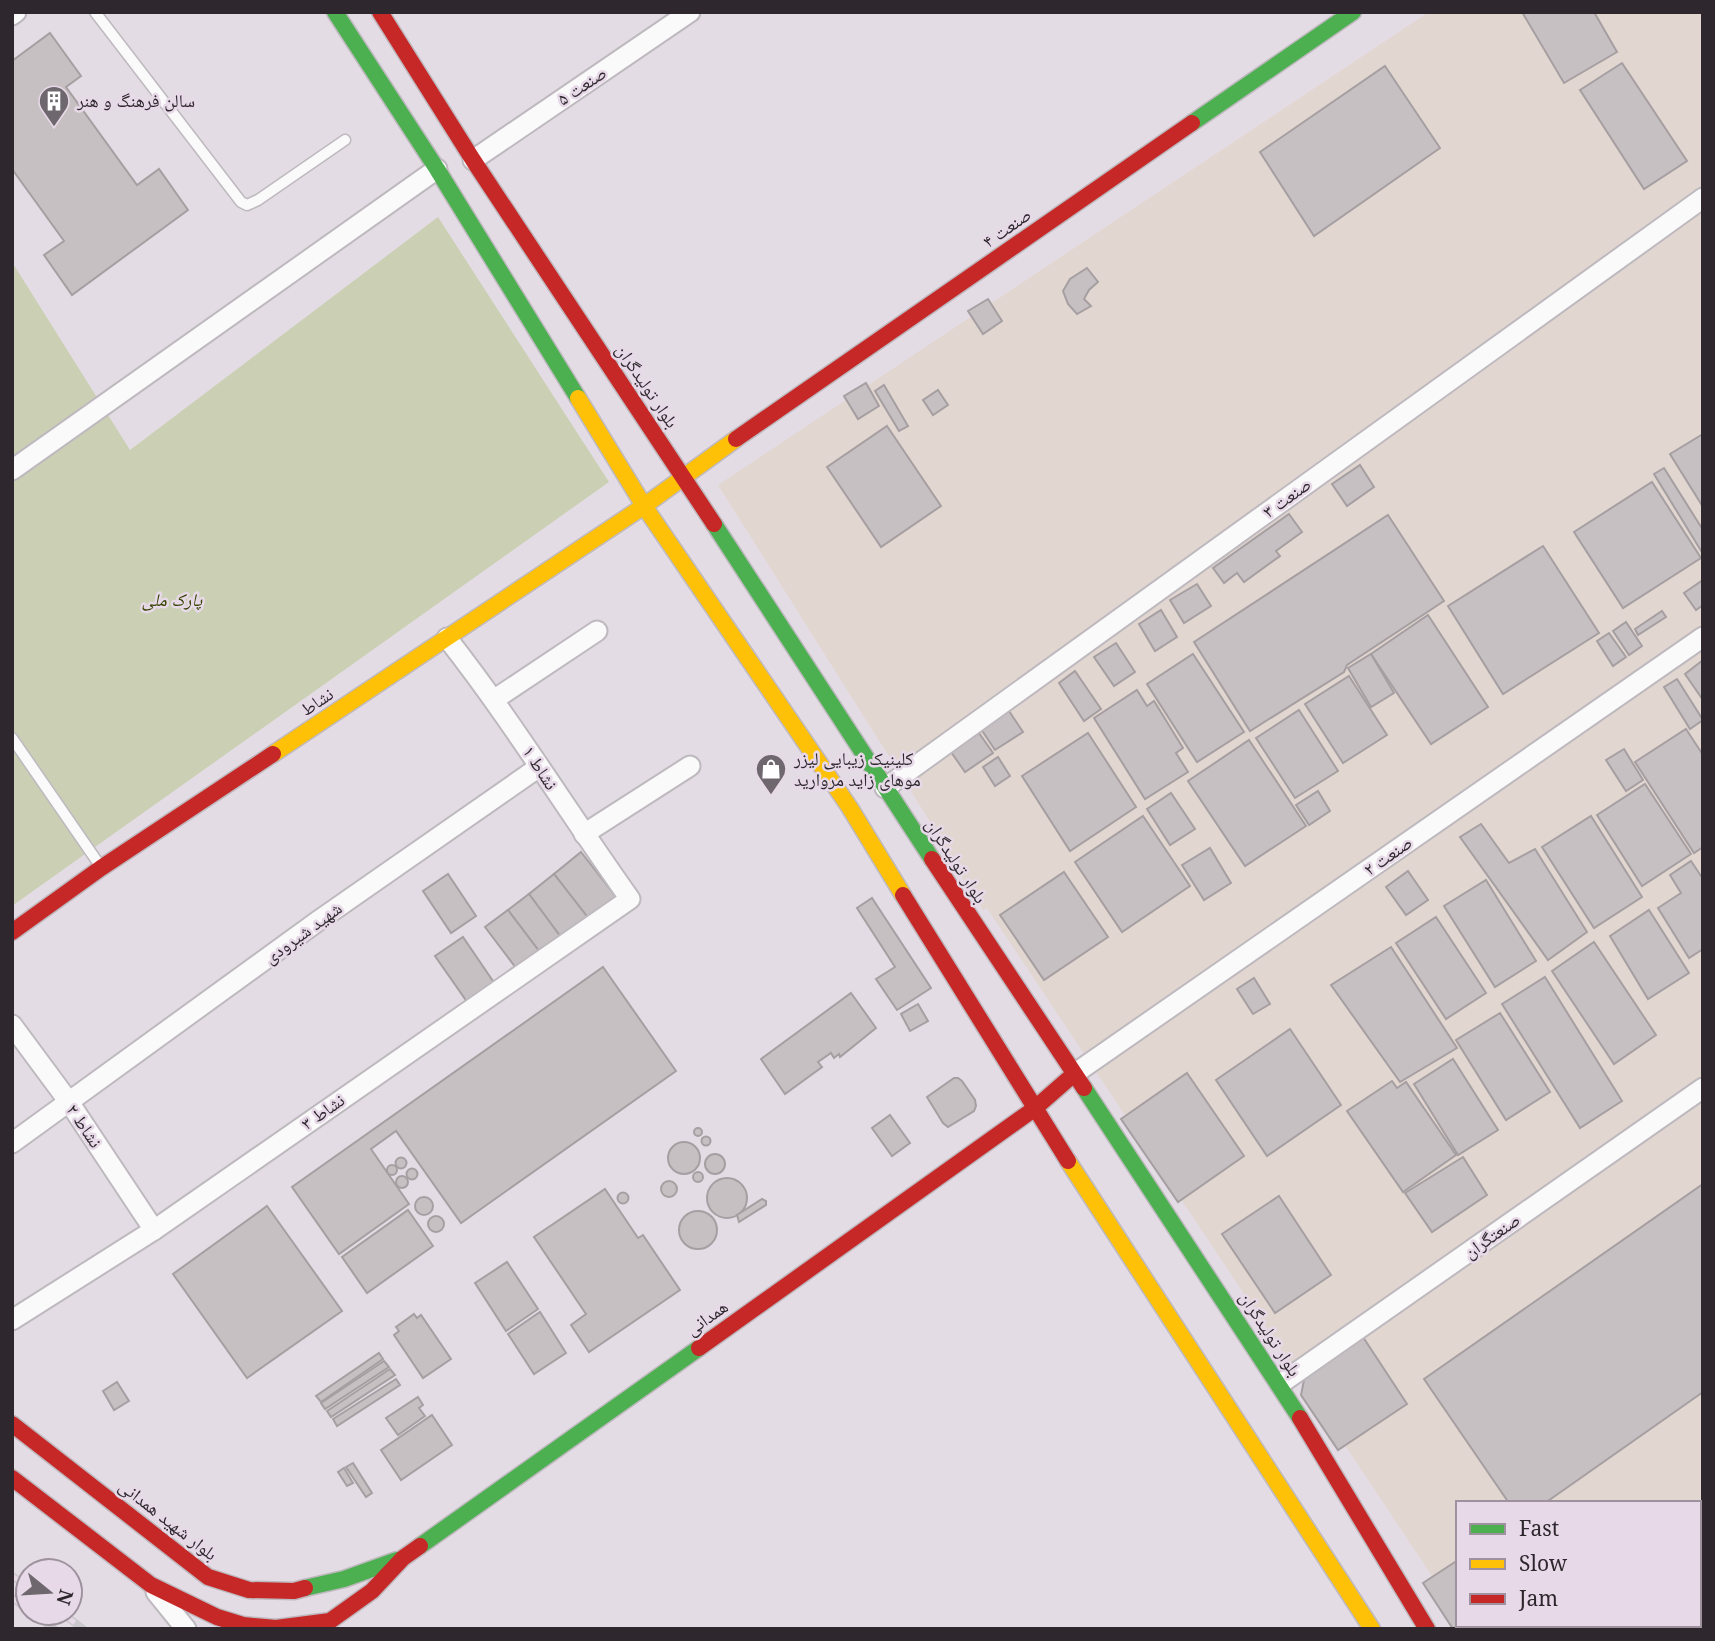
<svg xmlns="http://www.w3.org/2000/svg" width="1715" height="1641" viewBox="0 0 1715 1641" font-family="'Noto Serif','Noto Naskh Arabic',serif">
  <style>
    .industrial { fill: #e2d6d0 }
    .green { fill: #cbd0b5 }
    .building { fill: #c7c0c3; stroke: #a69fa2; stroke-width: 2 }
    .lines { fill: none; stroke-linecap: round; stroke-linejoin: round }
    .lane-casing { stroke: #beb9be; stroke-width: 13 }
    .street-casing { stroke: #beb9be; stroke-width: 23 }
    .fast-casing { stroke: #beb9be; stroke-width: 19 }
    .slow-casing { stroke: #beb9be; stroke-width: 19 }
    .jam-casing { stroke: #beb9be; stroke-width: 19 }
    .lane { stroke: #fbfafb; stroke-width: 10 }
    .street { stroke: #fbfafb; stroke-width: 19 }
    .fast { stroke: #4caf50; stroke-width: 16 }
    .slow { stroke: #ffc107; stroke-width: 16 }
    .jam { stroke: #c62828; stroke-width: 16 }
    .rail-casing { stroke: #cbc8cb; stroke-width: 8 }
    .rail { stroke: #e7d9e7; stroke-width: 5; stroke-dasharray: 16; stroke-linecap: butt }
    .labels { text-anchor: middle; stroke-width: 5; stroke-linejoin: round; paint-order: stroke }
    .street-label { font-size: 18px; fill: #2e282e; stroke: #e7d9e7 }
    .poi-label { font-size: 18px; fill: #2e282e; stroke: #e7d9e7; text-anchor: start }
    .park-label { font-size: 18px; font-style: italic; fill: #364402; stroke: #e7d9e7 }
  </style>
  <rect width="100%" height="100%" fill="#e4dce4"/>
  <path class="industrial" d="M1429,12h274v1617h-236l-2,-4h234v-122h-241v112l-471,-707 -4,2 -45,-68 3,-3 -223,-354z"/>
  <path class="green" d="M438,217l171,265 -597,424v-644l118,188z"/>
  <g class="building">
    <path d="M1522,12h72l23,40 -53,31z"/>
    <path d="M50,33l31,43 -15,11 71,98 22,-16 29,41 -116,85 -28,-40 20,-14 -52,-72v-108z"/>
    <path d="M1622,63l65,98 -43,28 -64,-99z"/>
    <path d="M1385,66l55,82 -126,88 -54,-84z"/>
    <path d="M1087,268l11,14 -9,8 -5,9 7,7 -14,8 -9,-10 -5,-13 7,-12z"/>
    <path d="M988,299l14,22 -19,13 -15,-23z"/>
    <path d="M866,383l13,23 -21,13 -14,-23z"/>
    <path d="M884,385l24,41 -9,5 -24,-40z"/>
    <path d="M938,390l10,15 -15,10 -10,-15z"/>
    <path d="M887,426l54,80 -60,41 -54,-80z"/>
    <path d="M1703,434v73l-33,-53z"/>
    <path d="M1360,465l14,22 -27,19 -15,-22z"/>
    <path d="M1664,468l39,62v24l-49,-80z"/>
    <path d="M1652,482l49,76 -78,50 -49,-76z"/>
    <path d="M1289,514l13,18 -26,19 4,5 -36,26 -7,-9 -13,10 -11,-15z"/>
    <path d="M1388,515l56,86 -97,64 -3,7 -94,59 -56,-89z"/>
    <path d="M1543,546l56,87 -96,61 -55,-88z"/>
    <path d="M1703,580v25l-7,5 -12,-17z"/>
    <path d="M1197,584l14,22 -27,17 -14,-23z"/>
    <path d="M1161,610l16,27 -22,14 -16,-27z"/>
    <path d="M1662,611l4,6 -28,18 -3,-6z"/>
    <path d="M1428,615l60,92 -57,37 -60,-90z"/>
    <path d="M1626,622l16,24 -13,9 -16,-24z"/>
    <path d="M1609,633l17,24 -13,9 -16,-25z"/>
    <path d="M1116,643l19,29 -21,14 -20,-29z"/>
    <path d="M1193,654l51,78 -47,30 -50,-78z"/>
    <path d="M1371,654l23,39 -23,14 -23,-39z"/>
    <path d="M1703,660v40l-18,-26z"/>
    <path d="M1075,671l26,38 -17,12 -25,-38z"/>
    <path d="M1349,676l38,59 -44,28 -38,-59z"/>
    <path d="M1677,679l26,41 -13,9 -26,-42z"/>
    <path d="M1137,690l10,16 7,-5 29,47 -7,5 12,19 -43,27 -51,-81z"/>
    <path d="M1299,710l39,61 -43,27 -39,-60z"/>
    <path d="M1009,711l14,21 -28,18 -14,-21z"/>
    <path d="M1686,729l17,26v92l-9,6 -59,-91z"/>
    <path d="M979,733l14,20 -28,19 -14,-20z"/>
    <path d="M1088,733l48,74 -66,44 -48,-75z"/>
    <path d="M1249,740l57,86 -61,40 -57,-85z"/>
    <path d="M1624,749l19,31 -17,11 -20,-31z"/>
    <path d="M998,757l12,19 -15,10 -12,-19z"/>
    <path d="M1645,784l46,70 -49,32 -45,-71z"/>
    <path d="M1318,791l12,20 -21,14 -13,-20z"/>
    <path d="M1171,793l24,36 -25,16 -23,-36z"/>
    <path d="M1143,816l47,70 -68,46 -47,-70z"/>
    <path d="M1591,816l51,81 -48,31 -52,-81z"/>
    <path d="M1481,824l28,39 26,-14 52,83 -39,28 -88,-123z"/>
    <path d="M1210,848l21,35 -27,17 -22,-35z"/>
    <path d="M581,852l36,46 -28,21 -35,-45z"/>
    <path d="M1691,861l12,18v70l-14,9 -31,-50 23,-15 -11,-18z"/>
    <path d="M1408,871l20,29 -22,15 -20,-28z"/>
    <path d="M1064,872l44,65 -64,43 -44,-65z"/>
    <path d="M448,874l28,42 -25,17 -28,-42z"/>
    <path d="M554,874l35,45 -26,21 -34,-46z"/>
    <path d="M1486,880l50,81 -41,26 -51,-81z"/>
    <path d="M529,894l34,46 -21,15 -34,-45z"/>
    <path d="M872,898l59,90 -34,22 -21,-31 19,-12 -38,-59z"/>
    <path d="M508,910l34,45 -23,17 -34,-45z"/>
    <path d="M1649,910l40,63 -41,26 -38,-63z"/>
    <path d="M1436,917l50,76 -40,26 -50,-76z"/>
    <path d="M463,937l34,50 -27,19 -35,-50z"/>
    <path d="M1594,942l62,93 -42,29 -62,-93z"/>
    <path d="M1391,947l66,101 -57,34 -69,-97z"/>
    <path d="M603,967l73,104 -215,152 -65,-92 -25,18 38,55 -70,50 -47,-67z"/>
    <path d="M1545,977l77,124 -42,27 -78,-124z"/>
    <path d="M1254,978l16,26 -17,10 -16,-25z"/>
    <path d="M851,993l25,35 -36,29 -1,-3 -5,4 -3,-5 -13,9 4,5 -37,27 -24,-35z"/>
    <path d="M918,1004l10,17 -18,10 -9,-17z"/>
    <path d="M1500,1013l50,79 -44,28 -50,-80z"/>
    <path d="M1290,1029l51,76 -74,51 -51,-76z"/>
    <path d="M1453,1059l45,71 -40,25 -44,-71z"/>
    <path d="M1187,1073l57,83 -66,46 -57,-83z"/>
    <path d="M954,1078h4l4,3 13,19 1,6 -2,5 -26,16 -5,-4 -16,-26z"/>
    <path d="M1392,1081l5,7 9,-6 50,73 -53,37 -56,-81z"/>
    <path d="M890,1115l20,28 -18,13 -20,-28z"/>
    <circle cx="698" cy="1132" r="4"/>
    <circle cx="706" cy="1141" r="4.5"/>
    <circle cx="684" cy="1158" r="16"/>
    <circle cx="715" cy="1164" r="10"/>
    <path d="M1463,1157l24,38 -55,37 -27,-39z"/>
    <circle cx="401" cy="1163" r="5.5"/>
    <circle cx="392" cy="1170" r="5"/>
    <circle cx="412" cy="1174" r="5.5"/>
    <circle cx="698" cy="1177" r="5"/>
    <circle cx="402" cy="1182" r="6"/>
    <circle cx="727" cy="1198" r="20"/>
    <circle cx="669" cy="1189" r="8"/>
    <path d="M1703,1184v208l-158,111h-36l-85,-124z"/>
    <path d="M605,1189l33,49 5,-3 37,55 -91,62 -18,-27 15,-11 -52,-77z"/>
    <circle cx="623" cy="1198" r="5.5"/>
    <path d="M1279,1196l52,79 -56,38 -53,-79z"/>
    <circle cx="424" cy="1206" r="9"/>
    <path d="M762,1199l4,2v4l-27,17 -2,-7z"/>
    <path d="M267,1206l75,105 -95,67 -74,-104z"/>
    <path d="M408,1210l25,36 -66,47 -25,-36z"/>
    <circle cx="698" cy="1230" r="19"/>
    <circle cx="436" cy="1224" r="8"/>
    <path d="M507,1262l31,47 -32,22 -31,-48z"/>
    <path d="M540,1312l26,41 -32,21 -26,-40z"/>
    <path d="M414,1314l3,4 4,-3 30,44 -28,19 -29,-43 5,-4 -3,-4z"/>
    <path d="M1363,1337l44,67 -69,46 -37,-55 4,-20z"/>
    <path d="M379,1353l4,6 -62,43 -5,-6z"/>
    <path d="M384,1361l5,6 -64,42 -4,-6z"/>
    <path d="M390,1369l5,6 -64,42 -4,-6z"/>
    <path d="M396,1379l4,6 -63,41 -4,-7z"/>
    <path d="M117,1382l12,19 -15,9 -11,-19z"/>
    <path d="M418,1397l5,8 -4,3 6,8 -27,19 -12,-17z"/>
    <path d="M432,1415l20,30 -51,35 -20,-30z"/>
    <path d="M353,1463l19,30 -6,4 -20,-30z"/>
    <path d="M344,1468l9,15 -6,3 -9,-14z"/>
    <path d="M1699,1550l4,6v17l-4,2z"/>
    <path d="M1458,1560v65h32l-5,4h-32l-30,-46z"/>
    <path d="M1703,1613v16h-9l-2,-4h7v-9z"/>
    <path d="M1574,1625h27l3,4h-35z"/>
  </g>
  <g class="lines">
    <g class="lane-casing">
      <g id="lane">
        <path d="M95,12l146,190 6,3 11,-5 87,-60"/>
        <path d="M12,738l89,129"/>
      </g>
    </g>
    <g class="street-casing">
      <g id="street">
        <path d="M12,15l4,-3"/>
        <path d="M473,160l217,-148"/>
        <path d="M12,470l425,-301"/>
        <path d="M495,699l102,-68"/>
        <path d="M885,788l818,-590"/>
        <path d="M584,834l106,-68"/>
        <path d="M12,1025l57,77 85,128"/>
        <path d="M1074,1074l629,-437"/>
        <path d="M12,1143l306,-222 221,-154"/>
        <path d="M12,1320l142,-90 476,-331c-62,-87 -117,-177 -183,-261"/>
        <path d="M1280,1384l423,-296"/>
        <path d="M1699,1520l4,-2"/>
        <path d="M156,1592l30,37"/>
        <path d="M1550,1629l5,-4"/>
      </g>
    </g>
    <g class="fast-casing">
      <g id="fast">
        <path d="M335,12l102,157 141,229"/>
        <path d="M1192,123l161,-111"/>
        <path d="M714,524l218,335"/>
        <path d="M1084,1088l216,330"/>
        <path d="M420,1546l279,-198"/>
        <path d="M305,1588l39,-9 53,-19"/>
      </g>
    </g>
    <g class="slow-casing">
      <g id="slow">
        <path d="M578,398l66,108 206,302 53,87"/>
        <path d="M273,754l371,-248 92,-67"/>
        <path d="M1068,1161l304,468"/>
      </g>
    </g>
    <g class="jam-casing">
      <g id="jam">
        <path d="M380,12l93,148 241,364"/>
        <path d="M736,439l456,-316"/>
        <path d="M932,859l152,229"/>
        <path d="M903,895l165,266"/>
        <path d="M12,932l89,-64 172,-114"/>
        <path d="M699,1348l335,-239 40,-35"/>
        <path d="M1300,1418l127,211"/>
        <path d="M12,1424l196,153 41,13 45,1 11,-3"/>
        <path d="M12,1478l139,107 66,32 26,8 33,3 54,-7 42,-30 31,-33 17,-12"/>
      </g>
    </g>
    <use href="#lane" class="lane"/>
    <use href="#street" class="street"/>
    <use href="#fast" class="fast"/>
    <use href="#slow" class="slow"/>
    <use href="#jam" class="jam"/>
    <g class="rail-casing">
      <g id="rail">
        <path d="M12,1576l16,11"/>
        <path d="M12,1598l16,11"/>
        <path d="M33,1613l21,16"/>
        <path d="M62,1613l21,16"/>
      </g>
    </g>
    <use href="#rail" class="rail"/>
  </g>
  <defs>
    <g id="building-pin" transform="scale(1.575)"><path d="M0 17L-7.5 6A9.5 9.5 0 1 1 7.5 6Z" fill="#6e676e" stroke="#e7d9e7"/><path d="M-4-6H4V6H1V3H-1V6H-4ZM-2.5-4.3h1.7v1.8h-1.7ZM.8-4.3h1.7v1.8H.8ZM-2.5-1h1.7V.8h-1.7ZM.8-1h1.7V.8H.8Z" fill="#fff"/></g>
    <g id="shop-pin" transform="scale(1.575)"><path d="M0 17L-7.5 6A9.5 9.5 0 1 1 7.5 6Z" fill="#6e676e" stroke="#e7d9e7"/><path d="M-5-2.5h2.3a2.7 3.5 0 0 1 5.4 0H5L5.5 6h-11ZM-1.5-2.5h3a1.5 2.3 0 0 0-3 0Z" fill="#fff"/></g>
  </defs>
  <g fill-rule="evenodd">
    <use href="#building-pin" x="54" y="101"/>
    <use href="#shop-pin" x="771" y="769"/>
  </g>
  <g class="labels">
    <g class="street-label">
      <text transform="translate(582 86) rotate(-34)" y="6">صنعت ۵</text>
      <text transform="translate(1007 228) rotate(-35)" y="6">صنعت ۴</text>
      <text transform="translate(647 386) rotate(56)" y="6">بلوار تولیدگران</text>
      <text transform="translate(1287 498) rotate(-36)" y="6">صنعت ۳</text>
      <text transform="translate(317 702) rotate(-34)" y="6">نشاط</text>
      <text transform="translate(540 768) rotate(57)" y="6">نشاط ۱</text>
      <text transform="translate(1388 856) rotate(-35)" y="6">صنعت ۲</text>
      <text transform="translate(956 861) rotate(57)" y="6">بلوار تولیدگران</text>
      <text transform="translate(303 933) rotate(-36)" y="6">شهید شیرودی</text>
      <text transform="translate(323 1112) rotate(-35)" y="6">نشاط ۳</text>
      <text transform="translate(84 1126) rotate(56)" y="6">نشاط ۲</text>
      <text transform="translate(1492 1236) rotate(-35)" y="6">صنعتگران</text>
      <text transform="translate(707 1318) rotate(-35)" y="6">همدانی</text>
      <text transform="translate(1270 1334) rotate(57)" y="6">بلوار تولیدگران</text>
      <text transform="translate(168 1520) rotate(38)" y="6">بلوار شهید همدانی</text>
    </g>
    <g class="poi-label">
      <text x="77" y="107">سالن فرهنگ و هنر</text>
      <text x="794" y="765">کلینیک زیبایی لیزر<tspan x="794" dy="21">موهای زاید مروارید</tspan></text>
    </g>
    <g class="park-label">
      <text x="172" y="606">پارک ملی</text>
    </g>
  </g>
  <rect width="1715" height="1641" fill="none" stroke="#2e282e" stroke-width="28"/>
  <rect x="1456" y="1501" width="245" height="126" fill="#e7d9e7" stroke="#9d929d" stroke-width="2"/>
  <rect x="1470" y="1524" width="35" height="10" fill="#4caf50" stroke="#9d929d" stroke-width="2"/>
  <text x="1519" y="1536" font-size="21" fill="#2e282e">Fast</text>
  <rect x="1470" y="1559" width="35" height="10" fill="#ffc107" stroke="#9d929d" stroke-width="2"/>
  <text x="1519" y="1571" font-size="21" fill="#2e282e">Slow</text>
  <rect x="1470" y="1594" width="35" height="10" fill="#c62828" stroke="#9d929d" stroke-width="2"/>
  <text x="1519" y="1606" font-size="21" fill="#2e282e">Jam</text>
  <g transform="translate(49 1592) rotate(108)"><circle r="33" fill="#e7d9e7" stroke="#9d929d" stroke-width="2"/>
  <path d="M0-5L12 26L0 18L-12 26Z" fill="#6e676e"/>
  <text y="-10" font-size="19" font-weight="bold" text-anchor="middle" fill="#2e282e">N</text>
  </g>
</svg>
